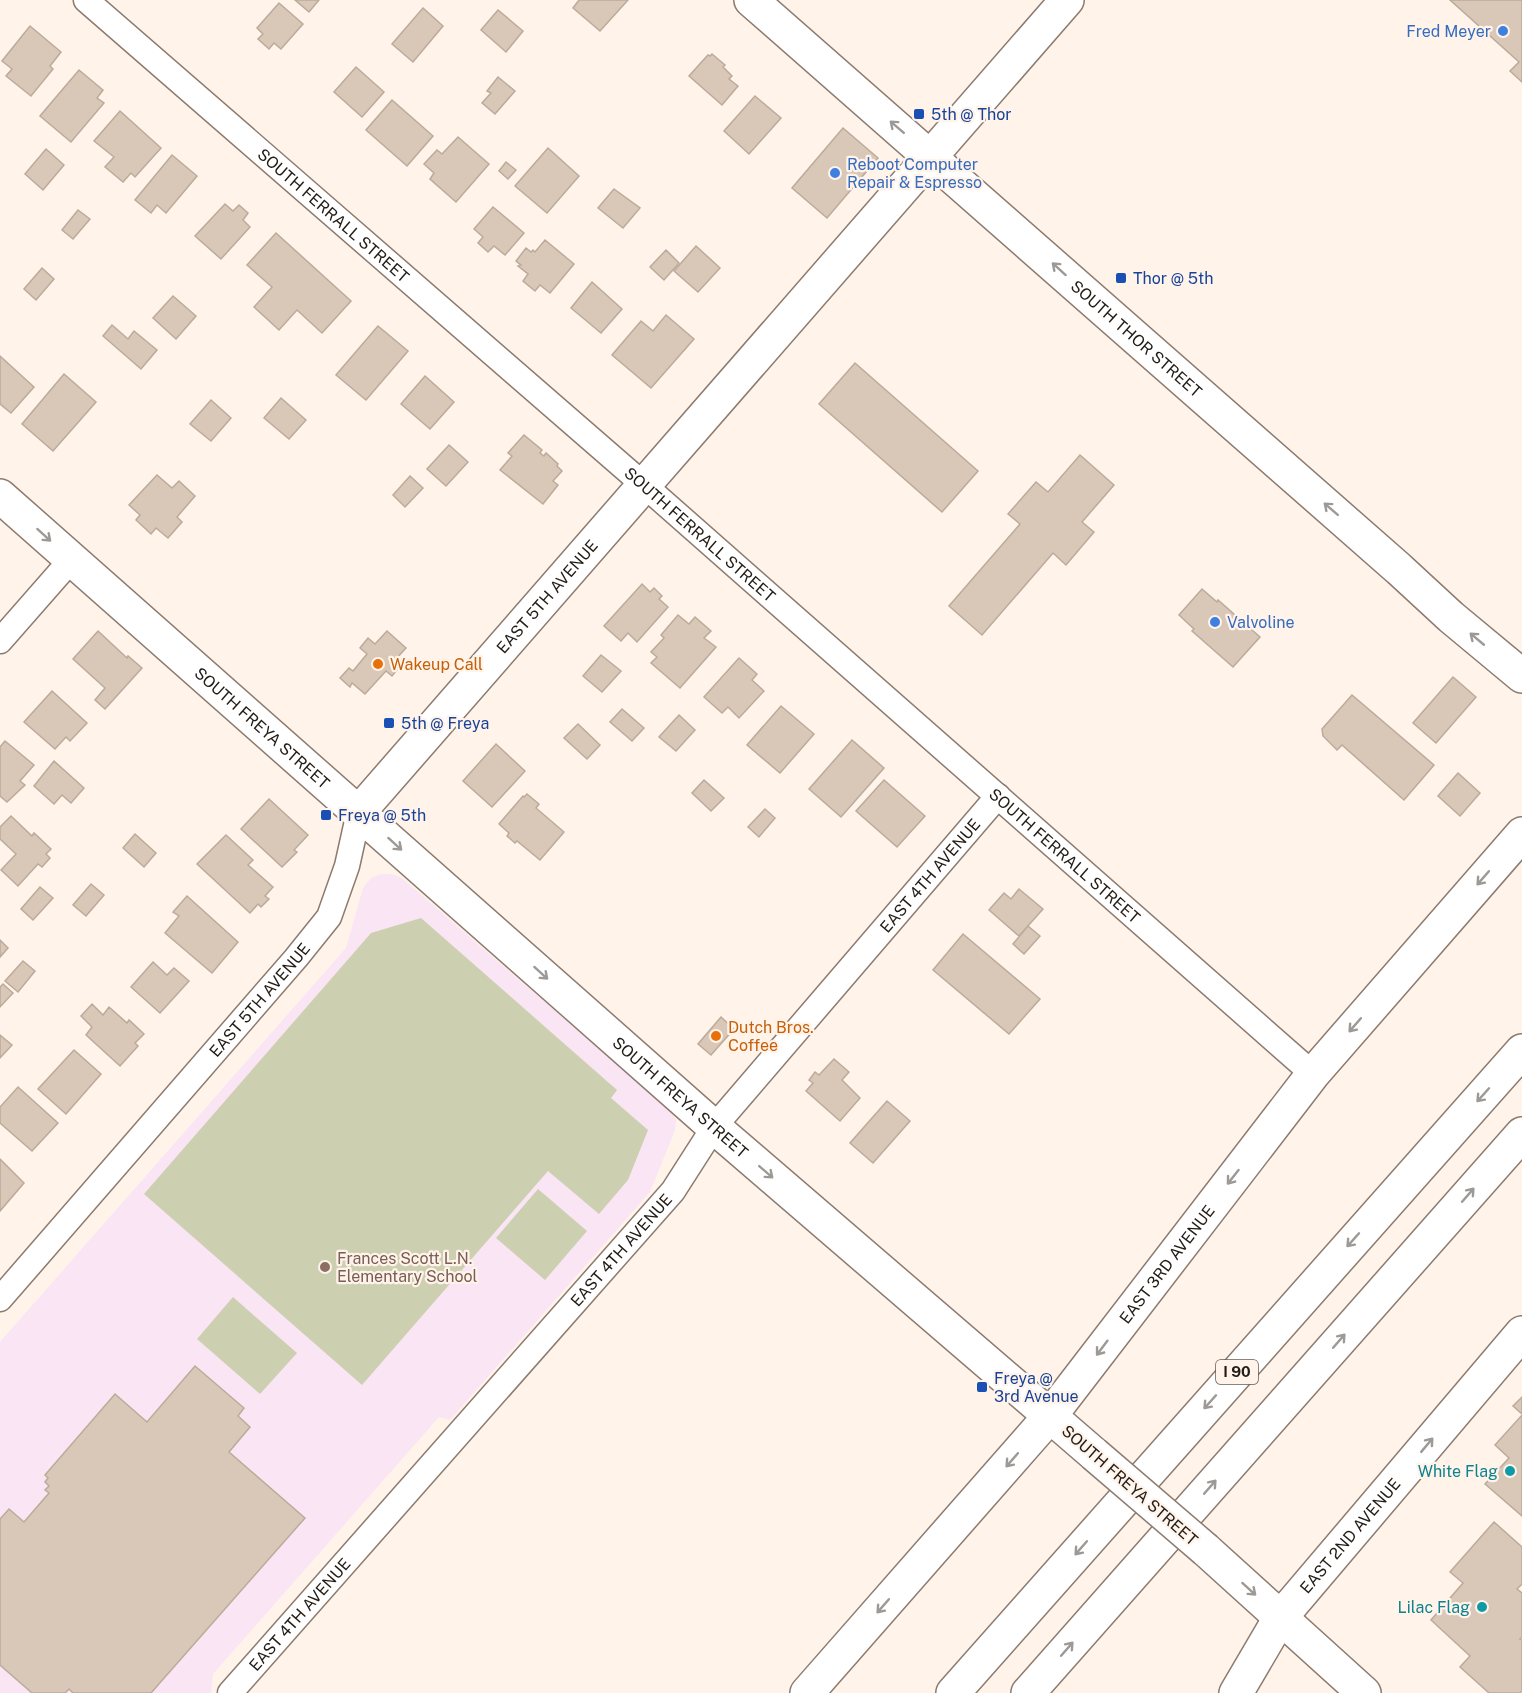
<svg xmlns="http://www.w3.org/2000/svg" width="1522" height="1693" viewBox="0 0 1522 1693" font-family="'Public Sans',sans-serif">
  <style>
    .education { fill: #f9e5f4 }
    .green { fill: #ccd0b0 }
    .building { fill: #d9c7b8; stroke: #bcaa9b; stroke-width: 1.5 }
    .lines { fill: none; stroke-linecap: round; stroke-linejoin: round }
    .street-casing { stroke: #8c7b6e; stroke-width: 27 }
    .secondary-casing { stroke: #8c7b6e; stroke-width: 36 }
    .primary-casing { stroke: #8c7b6e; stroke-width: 36 }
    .highway-casing { stroke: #8c7b6e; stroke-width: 36 }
    .street { stroke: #fff; stroke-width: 24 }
    .secondary { stroke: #fff; stroke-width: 33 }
    .primary { stroke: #fff; stroke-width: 33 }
    .highway { stroke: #fff; stroke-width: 33 }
    .primary-bridge-casing { stroke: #8c7b6e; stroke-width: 36; stroke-linecap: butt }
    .primary-bridge { stroke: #fff; stroke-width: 33 }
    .oneway { stroke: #9c9996 }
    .shop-dot { fill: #3f7fe0; stroke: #fff3ea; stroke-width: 2 }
    .transit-dot { fill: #1a4fb4; stroke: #fff3ea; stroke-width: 2 }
    .food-dot { fill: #e8710a; stroke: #fff3ea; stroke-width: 2 }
    .education-dot { fill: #8d6e63; stroke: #fff3ea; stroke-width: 2 }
    .culture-dot { fill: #0f9aa8; stroke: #fff3ea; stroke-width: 2 }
    .labels { text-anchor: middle; stroke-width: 4.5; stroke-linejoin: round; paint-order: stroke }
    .shield { fill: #fff3ea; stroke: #645c56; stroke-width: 1.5 }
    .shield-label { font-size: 15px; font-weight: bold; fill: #221c16 }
    .shop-label { font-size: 16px; fill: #366cbe; stroke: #fff3ea; text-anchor: start }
    .transit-label { font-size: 16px; fill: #164399; stroke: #fff3ea; text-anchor: start }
    .street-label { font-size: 16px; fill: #221c16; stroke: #fff3ea }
    .food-label { font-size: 16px; fill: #c56008; stroke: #fff3ea; text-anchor: start }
    .education-label { font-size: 16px; fill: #785e54; stroke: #fff3ea; text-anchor: start }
    .culture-label { font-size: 16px; fill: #0d838f; stroke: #fff3ea; text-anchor: end }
  </style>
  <rect width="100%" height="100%" fill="#fff3ea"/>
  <path class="education" d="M381,874h11l10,4 268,233 6,9 -1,10 -25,62 -200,228 -11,-3 -226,257 -2,19h-211v-351l346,-394 17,-60 8,-10z"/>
  <g class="green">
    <path d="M421,918l196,172 -6,8 37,32 -20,50 -29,34 -51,-43 -186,214 -218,-191 227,-261z"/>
    <path d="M538,1189l49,42 -42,49 -49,-42z"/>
    <path d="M233,1297l64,56 -37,41 -63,-55z"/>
  </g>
  <g class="building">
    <path d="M295,0h24l-10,12z"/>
    <path d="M579,0h49l-28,31 -27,-23z"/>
    <path d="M1450,0h72v82l-12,-11 9,-9z"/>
    <path d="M279,3l24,21 -22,25 -7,-6 -5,6 -11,-10 5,-5 -6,-6z"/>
    <path d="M423,8l20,18 -30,36 -21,-18z"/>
    <path d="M498,10l25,21 -17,21 -25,-22z"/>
    <path d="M30,26l31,26 -11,14 3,3 -22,27 -25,-20 6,-7 -10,-8z"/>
    <path d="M712,54l13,11 -2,2 9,9 -3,3 9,7 -16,19 -33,-29 19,-21 2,1z"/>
    <path d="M356,67l28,25 -22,25 -28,-25z"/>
    <path d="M79,70l24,20 -6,8 7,5 -33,39 -31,-26z"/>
    <path d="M498,77l17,14 -20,23 -13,-11 9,-10 -4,-2z"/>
    <path d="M755,96l26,22 -32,36 -25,-23z"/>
    <path d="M392,100l41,36 -26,30 -41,-36z"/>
    <path d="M120,111l41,37 -26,29 -4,-4 -8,9 -18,-15 9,-10 -20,-16z"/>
    <path d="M843,128l35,30 -51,60 -35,-30z"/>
    <path d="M458,137l31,27 -33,38 -26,-23 4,-6 -10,-9 13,-14 5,4z"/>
    <path d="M548,148l31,28 -32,37 -32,-27z"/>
    <path d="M46,149l18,16 -21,25 -18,-16z"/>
    <path d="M172,155l25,21 -31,37 -9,-8 -6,8 -16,-13z"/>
    <path d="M506,162l10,8 -8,9 -9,-8z"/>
    <path d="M614,189l26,19 -17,20 -25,-20z"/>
    <path d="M225,204l8,7 6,-6 9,8 -5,7 7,7 -29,32 -26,-23z"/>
    <path d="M493,207l31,26 -19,22 -11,-9 -6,6 -10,-9 5,-6 -9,-8z"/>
    <path d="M78,210l12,9 -17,20 -11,-9z"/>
    <path d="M276,233l75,68 -29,32 -25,-23 -18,20 -25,-23 18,-20 -25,-22z"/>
    <path d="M545,240l29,24 -24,29 -10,-8 -5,6 -12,-10 5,-7 -10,-8 3,-1 -5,-4 10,-13 5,4 2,-2 2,2z"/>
    <path d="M696,246l24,22 -22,24 -24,-21z"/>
    <path d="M666,250l13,13 -15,17 -14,-13z"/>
    <path d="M42,268l12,11 -18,21 -12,-11z"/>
    <path d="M592,282l30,27 -21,24 -30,-25z"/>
    <path d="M173,296l23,20 -20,23 -23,-21z"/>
    <path d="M666,315l28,24 -43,49 -39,-33 29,-34 12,10z"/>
    <path d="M112,325l16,14 6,-8 23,19 -16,19 -38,-33z"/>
    <path d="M378,326l30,25 -42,49 -30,-25z"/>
    <path d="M0,356l34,31 -23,26 -11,-9z"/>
    <path d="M855,363l123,108 -36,41 -123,-108z"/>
    <path d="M64,374l32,28 -43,49 -31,-27z"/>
    <path d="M425,376l29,26 -24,27 -29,-25z"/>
    <path d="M281,398l25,22 -17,19 -25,-21z"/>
    <path d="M211,400l20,18 -20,23 -21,-17z"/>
    <path d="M524,435l18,15 -2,3 4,3 2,-3 12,11 -1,2 5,5 -9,10 5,4 -15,19 -43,-34 12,-14 -4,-3z"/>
    <path d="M449,445l19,17 -22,24 -19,-17z"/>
    <path d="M1080,455l34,30 -32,37 12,10 -28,33 -13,-12 -71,82 -33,-29 71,-82 -12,-10 28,-32 12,10z"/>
    <path d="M157,475l15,13 7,-7 16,15 -18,21 5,5 -14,16 -12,-10 -5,6 -15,-14 4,-5 -11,-10z"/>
    <path d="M410,476l13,12 -18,19 -12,-12z"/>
    <path d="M642,584l8,8 4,-4 8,8 -3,3 9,8 -31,35 -9,-9 -7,8 -17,-15z"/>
    <path d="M1202,589l15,13 1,-2 42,37 -27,30 -41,-36 2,-2 -15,-14z"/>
    <path d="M678,615l11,9 6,-7 16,14 -7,7 12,9 -36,41 -29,-25 6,-6 -6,-5 13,-14 -3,-3z"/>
    <path d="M98,631l29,27 1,-2 14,12 -37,41 -10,-9 10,-12 -32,-29z"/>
    <path d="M387,631l19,17 -12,13 6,5 -8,10 -6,-5 -21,23 -13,-11 -2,4 -10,-9 9,-10 4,3 14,-17 -7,-6 8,-10 7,6z"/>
    <path d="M601,655l20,16 -19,21 -19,-16z"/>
    <path d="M739,658l18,16 -5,6 12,11 -25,27 -11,-11 -6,6 -18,-16z"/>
    <path d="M1453,677l23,20 -40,46 -23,-20z"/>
    <path d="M52,691l35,32 -17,18 -4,-4 -11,12 -31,-27z"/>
    <path d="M1352,695l82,70 -30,35 -62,-55 -5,5 -14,-14 -1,-7z"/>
    <path d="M781,706l33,28 -34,39 -33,-28z"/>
    <path d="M622,709l22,19 -12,13 -22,-19z"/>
    <path d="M679,715l16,15 -19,21 -17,-14z"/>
    <path d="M578,724l22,21 -13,14 -23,-21z"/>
    <path d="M852,740l32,28 -43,49 -32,-28z"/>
    <path d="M5,741l29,24 -14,16 5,4 -18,17 -7,-6v-49z"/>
    <path d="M496,744l29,27 -33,36 -29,-26z"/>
    <path d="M54,761l30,27 -13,15 -9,-8 -8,9 -20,-18z"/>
    <path d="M1458,773l22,20 -20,23 -22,-20z"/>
    <path d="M704,780l20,18 -13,13 -19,-18z"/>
    <path d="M884,780l41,36 -28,31 -41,-36z"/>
    <path d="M527,794l12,10 -3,4 28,24 -24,28 -23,-19 -2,2 -8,-7 2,-3 -10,-9 24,-28 1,1z"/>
    <path d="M269,799l39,36 -14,15 3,2 -15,15 -41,-38z"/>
    <path d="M765,809l10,9 -16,19 -11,-10z"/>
    <path d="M11,816l21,20 2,-3 17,16 -5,5 4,4 -8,9 -4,-3 -20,22 -17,-16 15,-16 -16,-15v-12z"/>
    <path d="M135,834l21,19 -12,14 -21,-19z"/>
    <path d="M226,835l27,25 -5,5 25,22 -8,9 4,3 -8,8 -3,-3 -8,9 -53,-49z"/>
    <path d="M91,884l13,11 -18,21 -13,-11z"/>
    <path d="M40,887l13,11 -20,22 -12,-11z"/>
    <path d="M1019,889l24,20 -24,27 -30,-26 15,-17 7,6z"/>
    <path d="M187,896l51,46 -26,31 -47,-40 14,-17 -6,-4z"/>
    <path d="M1028,926l12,10 -16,18 -11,-10z"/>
    <path d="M963,934l77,65 -31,35 -76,-64z"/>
    <path d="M0,940l8,8 -8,9z"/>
    <path d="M23,961l12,10 -17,21 -13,-11z"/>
    <path d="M153,962l14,13 7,-7 15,13 -29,32 -29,-26z"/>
    <path d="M3,984l10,9 -13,14v-20z"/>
    <path d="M92,1004l11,11 6,-8 18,16 2,-3 15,14 -9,9 3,3 -18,20 -34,-31 6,-8 -11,-11z"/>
    <path d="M721,1017l13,12 -23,26 -13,-11z"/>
    <path d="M0,1035l12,10 -12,13z"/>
    <path d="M74,1050l27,24 -35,40 -28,-25z"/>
    <path d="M834,1059l15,13 -7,8 18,18 -20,23 -34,-30 7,-8 -4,-3 6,-8 4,3z"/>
    <path d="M18,1087l40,36 -26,28 -32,-28v-16z"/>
    <path d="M887,1101l23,20 -37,42 -23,-20z"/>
    <path d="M0,1159l24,24 -24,28z"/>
    <path d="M195,1366l49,42 -6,8 12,11 -21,25 76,66 -154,175h-78l-4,-4 -4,4h-33l-32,-28v-146l9,-10 15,13 25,-29 -4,-3 4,-4 -4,-4 3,-4 -3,-3 70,-81 32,28z"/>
    <path d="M1522,1397v17l-9,-8z"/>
    <path d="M1522,1415v101l-37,-32 24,-26 -14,-13z"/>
    <path d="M1494,1522l28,25v37l-5,5 5,4v44l-2,2 2,1v51l-2,2h-31l-29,-26 10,-11 -39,-36 32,-37 -13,-11z"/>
  </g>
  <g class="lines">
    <g class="street-casing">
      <g id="street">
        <path id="s1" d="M86,0l558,485 669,589"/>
        <path d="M0,641l71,-81"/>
        <path id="s2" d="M0,1299l296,-341 33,-41 18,-51 12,-54"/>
        <path id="s3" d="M230,1693l443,-502 41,-64 284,-331"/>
      </g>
    </g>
    <g class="secondary-casing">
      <g id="secondary">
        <path id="s4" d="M751,0l648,569 52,48 71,59"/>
        <path id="s5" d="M0,496l714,631 336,289"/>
        <path id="s6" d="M359,812l708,-812"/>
      </g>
    </g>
    <g class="primary-casing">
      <g id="primary">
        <path d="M1050,1416l44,38"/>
        <path d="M1206,1550l158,143"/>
        <path id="s7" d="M807,1693l243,-277 263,-342 209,-240"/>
        <path id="s8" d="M1236,1693l44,-75 242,-285"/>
      </g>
    </g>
    <g class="highway-casing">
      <g id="highway">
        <path d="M953,1693l569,-642"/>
        <path d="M1028,1693l494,-559"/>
      </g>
    </g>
    <use href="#street" class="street"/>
    <use href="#secondary" class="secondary"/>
    <use href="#primary" class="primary"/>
    <use href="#highway" class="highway"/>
    <g class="primary-bridge-casing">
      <path id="primary-bridge" d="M1094,1454l112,96"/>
    </g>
    <use href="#primary-bridge" class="primary-bridge"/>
  </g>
  <defs><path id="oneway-shaft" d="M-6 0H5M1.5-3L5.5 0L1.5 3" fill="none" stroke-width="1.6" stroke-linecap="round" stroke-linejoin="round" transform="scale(1.5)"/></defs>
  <g class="oneway">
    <use href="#oneway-shaft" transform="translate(897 127) rotate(-139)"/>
    <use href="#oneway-shaft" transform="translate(1059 269) rotate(-138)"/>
    <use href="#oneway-shaft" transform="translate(1331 509) rotate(-139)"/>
    <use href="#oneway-shaft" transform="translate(44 535) rotate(42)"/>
    <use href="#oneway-shaft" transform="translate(1477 639) rotate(-140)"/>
    <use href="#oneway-shaft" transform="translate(395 844) rotate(42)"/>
    <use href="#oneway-shaft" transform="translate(1483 878) rotate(131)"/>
    <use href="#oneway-shaft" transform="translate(541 973) rotate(42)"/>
    <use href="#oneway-shaft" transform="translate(1355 1025) rotate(131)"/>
    <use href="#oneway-shaft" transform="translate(1483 1095) rotate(132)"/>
    <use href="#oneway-shaft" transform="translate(766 1172) rotate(41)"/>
    <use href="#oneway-shaft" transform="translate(1233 1177) rotate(128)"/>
    <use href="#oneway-shaft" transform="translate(1468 1195) rotate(-49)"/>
    <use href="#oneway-shaft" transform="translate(1353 1240) rotate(132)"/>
    <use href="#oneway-shaft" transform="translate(1339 1341) rotate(-49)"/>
    <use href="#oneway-shaft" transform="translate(1102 1348) rotate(127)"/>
    <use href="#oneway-shaft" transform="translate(1210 1402) rotate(132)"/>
    <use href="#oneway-shaft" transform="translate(1427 1445) rotate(-50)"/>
    <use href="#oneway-shaft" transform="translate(1012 1460) rotate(131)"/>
    <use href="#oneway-shaft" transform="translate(1210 1487) rotate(-49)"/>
    <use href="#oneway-shaft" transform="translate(1081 1548) rotate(131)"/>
    <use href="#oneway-shaft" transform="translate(1249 1589) rotate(42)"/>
    <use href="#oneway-shaft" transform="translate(883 1606) rotate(131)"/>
    <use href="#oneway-shaft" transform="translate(1067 1649) rotate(-49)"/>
  </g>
  <g class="shop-dot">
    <circle cx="1503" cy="31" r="6"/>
    <circle cx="835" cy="173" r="6"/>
    <circle cx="1215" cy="622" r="6"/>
  </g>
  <g class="transit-dot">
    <rect x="913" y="108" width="12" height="12" rx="3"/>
    <rect x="1115" y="272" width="12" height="12" rx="3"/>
    <rect x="383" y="717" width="12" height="12" rx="3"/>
    <rect x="320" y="809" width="12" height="12" rx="3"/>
    <rect x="976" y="1381" width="12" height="12" rx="3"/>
  </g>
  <g class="food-dot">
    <circle cx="378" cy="664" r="6"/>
    <circle cx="716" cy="1036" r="6"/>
  </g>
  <circle class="education-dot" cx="325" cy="1267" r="6"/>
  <g class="culture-dot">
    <circle cx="1510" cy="1471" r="6"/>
    <circle cx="1482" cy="1607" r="6"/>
  </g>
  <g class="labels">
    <rect class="shield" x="1216" y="1360" width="42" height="24" rx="4.5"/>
    <g class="shield-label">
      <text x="1237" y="1377">I 90</text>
    </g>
    <g class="shop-label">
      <text x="1491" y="37" text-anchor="end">Fred Meyer</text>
      <text x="847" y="170">Reboot Computer<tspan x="847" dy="18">Repair &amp; Espresso</tspan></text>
      <text x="1227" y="628">Valvoline</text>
    </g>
    <g class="transit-label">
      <text x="931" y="120">5th @ Thor</text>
      <text x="1133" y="284">Thor @ 5th</text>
      <text x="401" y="729">5th @ Freya</text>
      <text x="338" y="821">Freya @ 5th</text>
      <text x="994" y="1384">Freya @<tspan x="994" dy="18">3rd Avenue</tspan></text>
    </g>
    <g class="street-label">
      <text dy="6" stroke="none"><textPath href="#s1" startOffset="328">SOUTH FERRALL STREET</textPath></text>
      <text dy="6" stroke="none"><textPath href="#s4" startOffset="513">SOUTH THOR STREET</textPath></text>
      <text dy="6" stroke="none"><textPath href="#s1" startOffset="814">SOUTH FERRALL STREET</textPath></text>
      <text dy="6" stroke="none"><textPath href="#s6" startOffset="286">EAST 5TH AVENUE</textPath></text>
      <text dy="6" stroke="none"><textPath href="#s5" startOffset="350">SOUTH FREYA STREET</textPath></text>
      <text dy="6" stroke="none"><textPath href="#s1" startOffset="1300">SOUTH FERRALL STREET</textPath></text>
      <text dy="6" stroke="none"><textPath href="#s3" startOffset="1077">EAST 4TH AVENUE</textPath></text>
      <text dy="6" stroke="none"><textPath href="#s2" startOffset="396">EAST 5TH AVENUE</textPath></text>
      <text dy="6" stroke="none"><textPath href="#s5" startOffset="908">SOUTH FREYA STREET</textPath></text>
      <text dy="6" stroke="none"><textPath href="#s3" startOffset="591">EAST 4TH AVENUE</textPath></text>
      <text dy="6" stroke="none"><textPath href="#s7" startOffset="560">EAST 3RD AVENUE</textPath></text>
      <text transform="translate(1130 1485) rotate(41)" y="6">SOUTH FREYA STREET</text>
      <text dy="6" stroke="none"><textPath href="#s8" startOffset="195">EAST 2ND AVENUE</textPath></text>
      <text dy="6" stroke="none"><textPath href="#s3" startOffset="105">EAST 4TH AVENUE</textPath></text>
    </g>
    <g class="food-label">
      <text x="390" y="670">Wakeup Call</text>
      <text x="728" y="1033">Dutch Bros.<tspan x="728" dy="18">Coffee</tspan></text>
    </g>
    <g class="education-label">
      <text x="337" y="1264">Frances Scott L.N.<tspan x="337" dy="18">Elementary School</tspan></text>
    </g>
    <g class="culture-label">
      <text x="1498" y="1477">White Flag</text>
      <text x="1470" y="1613">Lilac Flag</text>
    </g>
  </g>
</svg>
